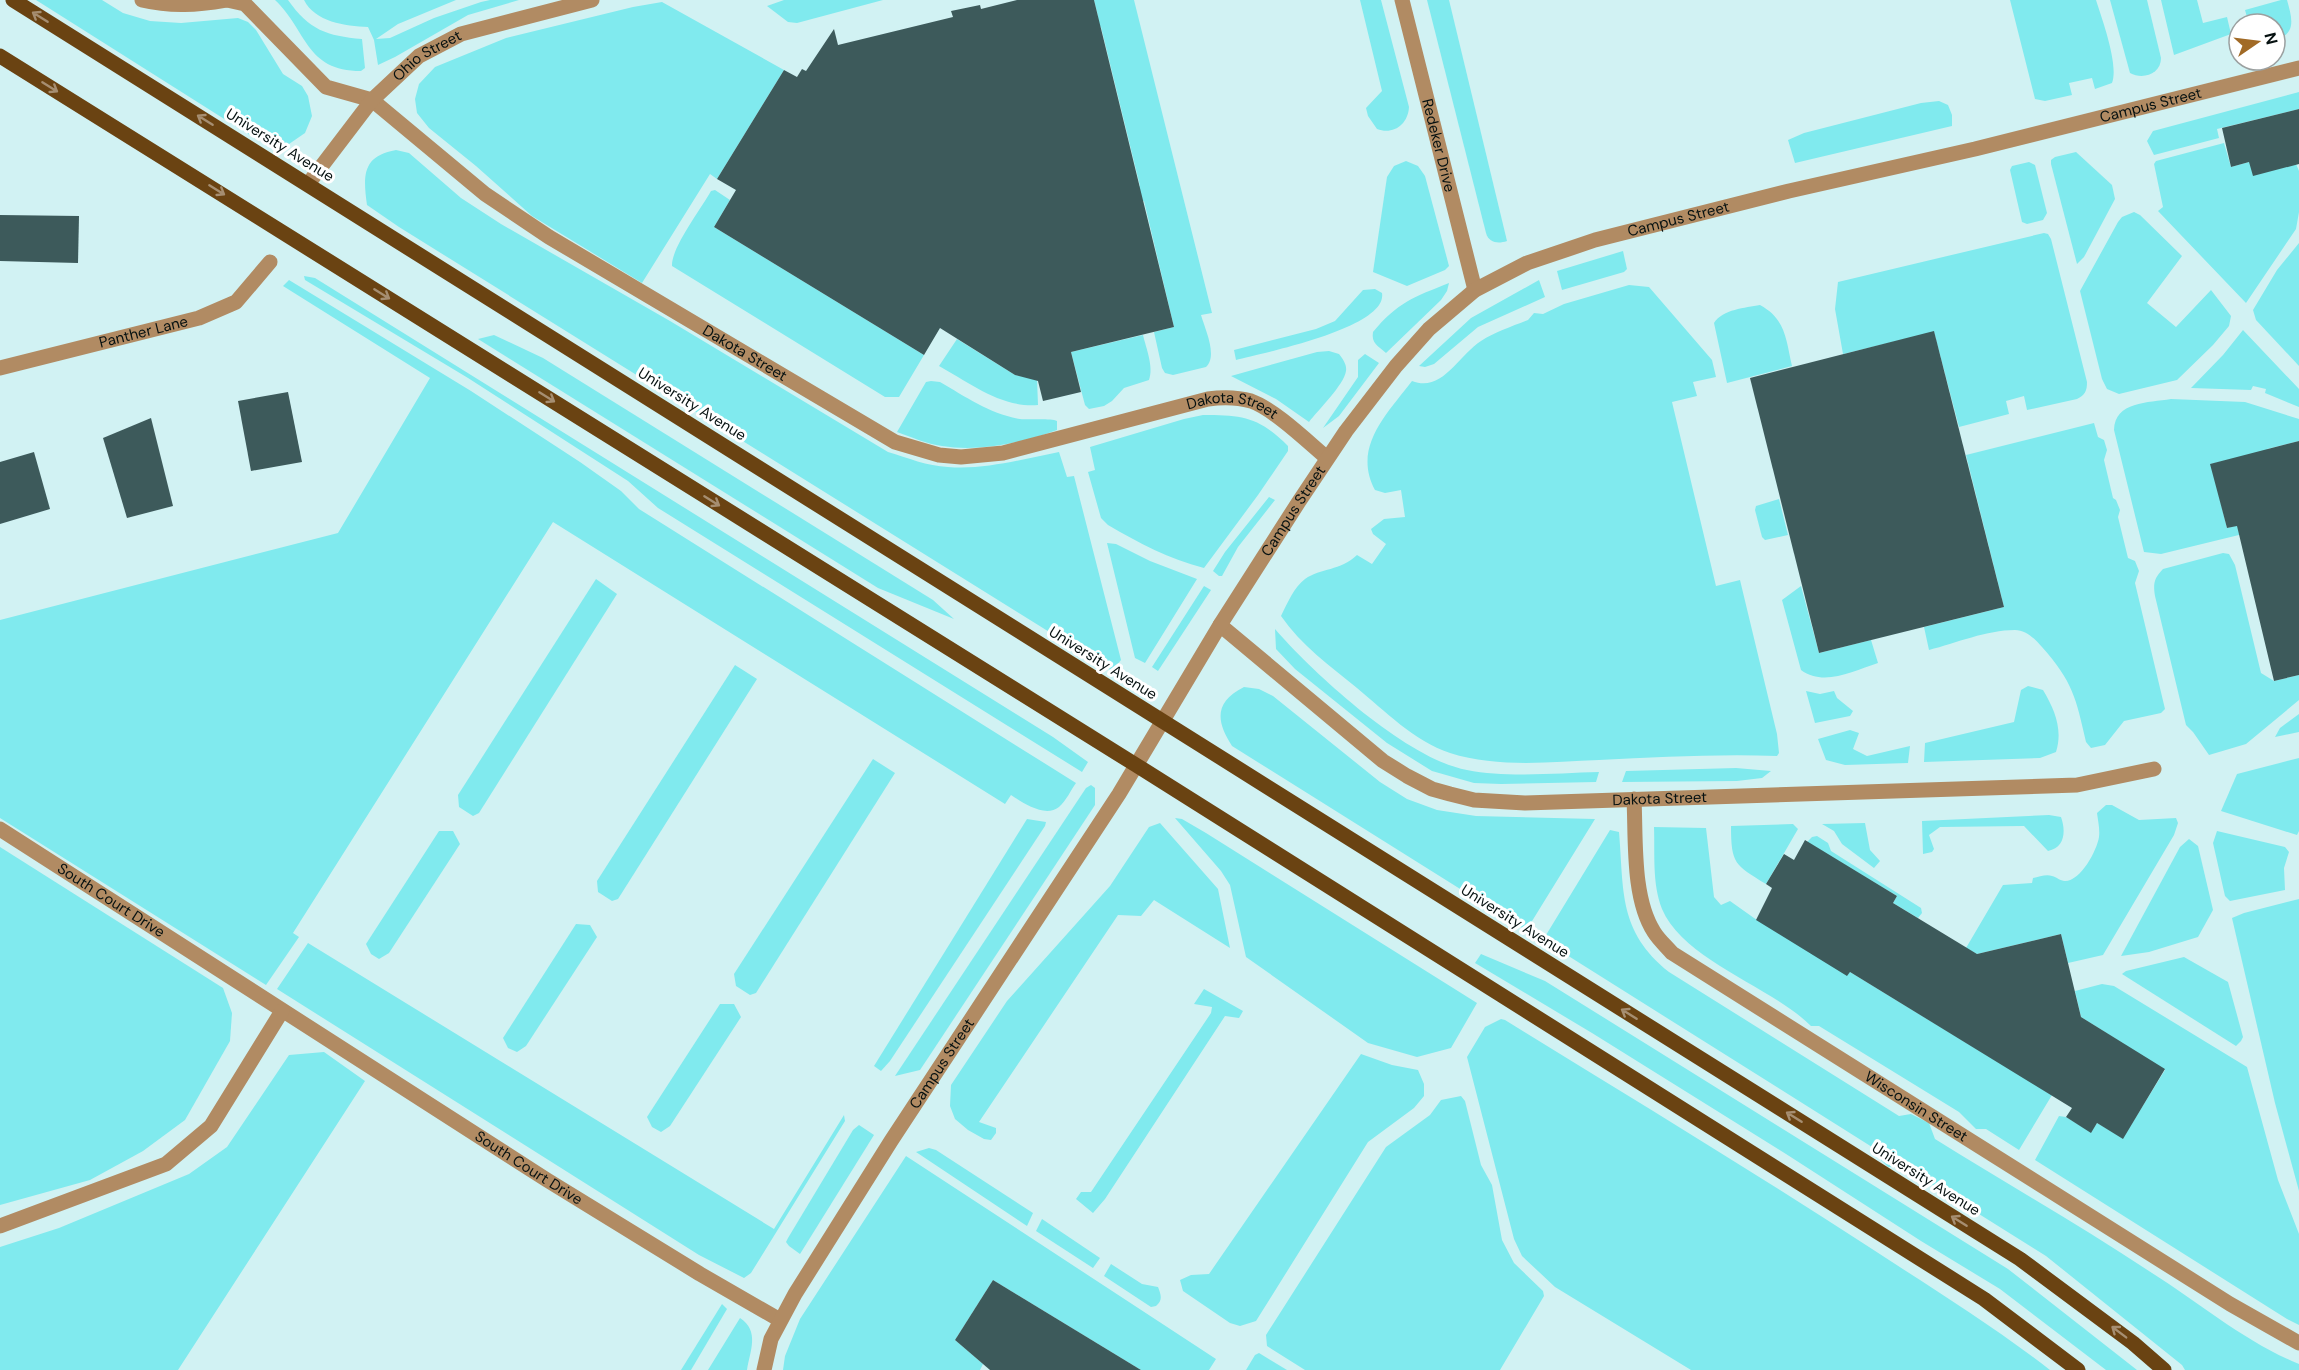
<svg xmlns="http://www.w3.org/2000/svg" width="2299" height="1370" viewBox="0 0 2299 1370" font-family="'DM Sans',sans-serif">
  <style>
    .green { fill: #80eaee }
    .building { fill: #3d5a5b }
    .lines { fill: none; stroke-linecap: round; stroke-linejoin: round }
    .minor { stroke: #b18b63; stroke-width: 15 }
    .tertiary { stroke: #b18b63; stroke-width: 15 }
    .primary { stroke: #6a4312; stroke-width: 15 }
    .oneway { stroke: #a68e71 }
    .labels { text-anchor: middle; stroke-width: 6; stroke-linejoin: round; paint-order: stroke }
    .street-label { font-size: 15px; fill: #061111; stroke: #fff }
  </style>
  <rect width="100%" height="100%" fill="#d1f2f3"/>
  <g class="green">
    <path d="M36,0h66l21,13 27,8 31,2 57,-5 10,4 8,8 27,44 19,12 6,10 4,20 -7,17 -16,11 -11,3 -30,-13z"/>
    <path d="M275,0h13c21,30 39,36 74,39l3,29 -4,3c-56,0 -54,-41 -86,-71z"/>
    <path d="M304,0h152l-58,24 -22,15 14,-1 44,-20 47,-16 9,-2h29l-51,15 -73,42 -17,8 -4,-25 -6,-13c-23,-1 -53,-5 -64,-27z"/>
    <path d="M784,0h99l-86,23 -9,-1 -21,-16z"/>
    <path d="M1094,0h40l78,313 -11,2c4,14 17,41 5,52l-33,8 -8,-2 -3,-5 -8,-36 20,-5 -30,-126 -7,1 -4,-13 7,-3 -39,-159 -10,-9 7,-2z"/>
    <path d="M1360,0h21l28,107c-1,18 -16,28 -32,22l-9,-13 -2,-8 16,-17z"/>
    <path d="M1427,0h22l58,241c-9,3 -18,2 -21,-8z"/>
    <path d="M2010,0h86c6,19 23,65 16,83l-17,6 -3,-11 -23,5 3,12 -27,6 -10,-2z"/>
    <path d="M2110,0h37l14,58c0,16 -18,22 -31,15z"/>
    <path d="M2161,0h36l6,23 24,-6 4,17 -57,21z"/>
    <path d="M2281,0h6c5,18 10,34 -12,40v-16h-26l-4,-14z"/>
    <path d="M662,2l122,68 -67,109 -7,-5 -68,109 -110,-67 -56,-50 -47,-38 -12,-15 -2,-14 4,-15 16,-17 71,-29 127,-31z"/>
    <path d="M2299,92v17l-82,20 2,9 -65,17 -7,-14 6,-10z"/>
    <path d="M1939,101l9,4 4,10v11l-157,37 -7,-23 16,-7 117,-30z"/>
    <path d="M2224,143l7,24 18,-5 47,2 3,7v41l-3,17 -50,74 -88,-92 5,-4 -9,-43 2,-3z"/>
    <path d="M396,150l13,3 52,45 40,26 169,97 218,131c20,6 39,14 60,15 37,3 75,-8 111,-15l8,25 7,-1 47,184 -9,11 -713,-444 -32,-22c-4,-29 -5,-49 29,-55z"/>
    <path d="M2076,152l36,33 3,14 -31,58 -7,7 -26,-100v-4l4,-3z"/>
    <path d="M1406,161l12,5 7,10 24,90 -4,4 -38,16 -34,-14 14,-95 7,-11z"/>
    <path d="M2029,162l6,3 12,48 -4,7 -16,4 -5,-2 -12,-52 2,-4z"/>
    <path d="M715,190l15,10 -16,27 210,128 -25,42h-14l-213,-131c-1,-18 29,-57 39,-75z"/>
    <path d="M2134,212l6,3 42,41 -35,47 29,24 35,-37 20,26 -2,10 -16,19 -36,35 -58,14 -12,-5 -5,-10 -22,-88 38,-69 4,-5z"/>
    <path d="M2044,233l4,1 3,5 36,143c0,9 -2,13 -10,17l-50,11 -3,-14 -18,5 3,13 -50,13 -25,-95 -91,22 -8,-45 3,-27z"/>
    <path d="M2299,243v123l-43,-46 -3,-10 24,-40z"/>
    <path d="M1623,251l4,18 -3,3 -62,18 -5,-19z"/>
    <path d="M304,276l11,2 738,459 35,25 -6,10 -424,-264 -30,-27 -160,-103 -163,-98z"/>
    <path d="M289,280l182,111 109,71 41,29 18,18 437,274c-5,7 -10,18 -17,24 -14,11 -36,-4 -48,-12l-6,9 -452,-282 -260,411 6,4 -33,48 -266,-167v-198l338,-87 92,-155 -147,-92z"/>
    <path d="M1539,280l6,17 -67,30 -44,37 -9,3 -6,-1 52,-48z"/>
    <path d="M1449,283l-2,8 -6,9 -55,53c-8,-7 -15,-10 -13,-21 25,-30 41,-35 76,-49z"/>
    <path d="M1629,285l20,2 63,73 4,17 -23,5 4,14 -25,6 44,184 24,-6 37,154 2,19 -2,3c-59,-2 -118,1 -178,4 -49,2 -102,8 -149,-7 -36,-12 -65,-42 -93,-65 -27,-22 -56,-43 -76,-72 6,-12 13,-29 24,-37 16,-11 35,-8 52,-24l15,9 14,-20 -13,-10 -2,-5 13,-10 21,-2 -4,-27 -16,3 -10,-3c-23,-43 12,-76 37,-109 30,12 46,-25 69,-40 14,-9 32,-15 47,-21l6,-7 9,1 21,-10z"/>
    <path d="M1375,289l7,4c6,35 -120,60 -146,67l-2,-10 82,-21 19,-8 28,-31z"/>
    <path d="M1760,305c26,14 26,35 32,61l-65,17 -13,-60c9,-14 31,-15 46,-18z"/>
    <path d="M2243,330l56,59v18l-34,-14 1,-4 -13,-3 -2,4 -60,-2 32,-33z"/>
    <path d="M494,335l49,23 390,242 21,19 -76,-31 -400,-249z"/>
    <path d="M1143,335c3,13 11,32 6,45l-25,8 -12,13 -8,5 -15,3 -4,-4 -14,-53z"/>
    <path d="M957,339l58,36 22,4 1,26c-37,3 -68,-22 -99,-39z"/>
    <path d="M1329,351l10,3c4,5 8,11 7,17 -2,14 -28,39 -37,51l-33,-23 -45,-23 86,-24z"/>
    <path d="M1365,354l14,9 -40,53 -16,12 35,-51v-17z"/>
    <path d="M931,381l9,1c26,15 50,32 80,37 10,1 31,-1 37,2v9c-35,13 -78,22 -115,16 -15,-2 -31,-9 -45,-14l29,-50z"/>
    <path d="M2171,399l74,3 54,17v22l-32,8 10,47 -20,-43 -46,11 16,64 46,-12 11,8 -123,30 -17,-2 -30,-122c1,-29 34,-27 57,-31z"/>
    <path d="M1203,415c40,0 56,2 85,31v5l-30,44 -54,73c-35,-9 -65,-25 -96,-43l-7,-7 -13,-46 7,-2 -5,-23 94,-28z"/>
    <path d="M2094,423l4,14 6,3 3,10 -3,10 9,38 3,2 4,10 -2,7 10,41 7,3 4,10 -4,12 30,126 -4,4 -37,8 -19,24 -14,3 -5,-6c-10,-44 -13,-60 -44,-95 -7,-8 -16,-17 -27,-17 -28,0 -59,13 -86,20l-5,-23 80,-20 -38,-152z"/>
    <path d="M1269,497l6,3 -37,47 -16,29h-3l-6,-5 12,-19z"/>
    <path d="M1779,499l9,36 -23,5 -3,-3 -7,-27 1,-4z"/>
    <path d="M1107,543l9,1 34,17 47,18 -52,84 -10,-5z"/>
    <path d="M2223,553l6,1 6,11 26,108 13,8 25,-6v25l-53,44 -37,11 -16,-23 -7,-7 -31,-129c-2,-12 -1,-18 8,-27z"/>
    <path d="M596,579l21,15 -138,219 -6,3 -14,-9 -1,-12z"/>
    <path d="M1204,586l7,4 -53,81 -6,-4z"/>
    <path d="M1801,586l18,67 52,-13 7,23c-25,8 -54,24 -77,7l-19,-70z"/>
    <path d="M1275,629c40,46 132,130 192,141 40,8 91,3 132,2l-3,10 -95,2 -27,-1 -42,-12 -45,-28 -92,-74 -19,-20z"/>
    <path d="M735,665l22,14 -139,220 -6,2 -14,-9 -1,-11z"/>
    <path d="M2028,686l15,4c12,20 20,40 13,62l-16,6 -116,4 1,-19 89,-21 7,-32z"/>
    <path d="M1244,687l15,2 14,7 107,86 27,17 30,11 39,6 119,3 -66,107 -5,3 -292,-183c-16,-25 -18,-44 12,-59z"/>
    <path d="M1806,691l14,3 14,-3 3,7 16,13 -3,5 -35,7z"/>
    <path d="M2299,714v18l-24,5 5,-9z"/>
    <path d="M1850,730l9,3 -6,16 14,7 43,-10 -2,17 -63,2 -19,-5 -8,-21z"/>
    <path d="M2299,758v73l-2,4 -76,-24 16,-37z"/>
    <path d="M873,759l22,14 -139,220 -6,2 -14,-9 -2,-12z"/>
    <path d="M1736,768l35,3 -9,7 -25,3 -115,1 4,-11z"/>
    <path d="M1091,785l4,3v17l-165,250 -10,15 -25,6 191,-288z"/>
    <path d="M2106,805h6l27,15 37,-2 2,5 -4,12 -71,120 -35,8 -7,-29 -84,20 -11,-6 37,-63 29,-2 1,-5c6,-1 13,-4 19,-2 5,1 8,5 13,5 16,0 32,-31 34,-44 1,-8 -1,-16 -2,-24z"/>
    <path d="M2049,815l12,2c5,14 4,31 -13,34l-24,-25 -84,1 -11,8 5,14 -2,3 -9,2 -1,-33z"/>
    <path d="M1175,818l7,1 24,14 271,170 -26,45 -34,9 -49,-14 -122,-86 -16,-72 -9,-14z"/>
    <path d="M1027,819l19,3 -1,4 -155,235 -9,10 -7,-5z"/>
    <path d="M1160,823l58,66 12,59 -76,-48 -13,16 -23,-1 -139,207 17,6v5l-5,7 -7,-1 -16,-9 -13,-11 -5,-13 1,-21 56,-84 103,-115 39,-59z"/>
    <path d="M1865,823l5,27 10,11 -6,7 -32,-24 -8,-13 -12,-7z"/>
    <path d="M1793,824l5,5 -32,55c-31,-19 -35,-20 -35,-58z"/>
    <path d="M1654,827l52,1 8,69 7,8 9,-4 24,17 93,57 3,-3 202,123 -33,55 -33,-21h-10l-17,-17 -140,-86h-8c-40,-40 -127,-65 -149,-117 -10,-26 -7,-55 -8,-82z"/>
    <path d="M1610,830l9,2c5,59 -1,99 50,140l230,144 12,-2 18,9 6,16c72,45 146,87 217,134 49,31 93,69 147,91v6h-114l-3,-5 -136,-109 -142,-89h-16l-17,-17 1,-3 -329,-207z"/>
    <path d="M439,831h14l7,13 -71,109 -10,6 -8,-5 -5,-10z"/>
    <path d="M2217,831l68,16 4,5 -5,16 1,22 -55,11 -5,-5 -12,-53z"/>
    <path d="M1817,836l11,7 3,8 90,57 1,5 -4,5 -25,-15 4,-7 -90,-54 5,-5z"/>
    <path d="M2189,839l9,7 15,64 -15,27 -49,15 -28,4 59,-109z"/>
    <path d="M0,847l223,141 9,25 -2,28 -45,79 -42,31 -53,29 -90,25z"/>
    <path d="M2299,899v292l-24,-88 -43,-185 12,-5z"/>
    <path d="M576,924l14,1 7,12 -71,109 -9,6 -9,-4 -5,-10z"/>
    <path d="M308,943l466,286 70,-114 1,6 -94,152 -7,5 -45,-23 -422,-266z"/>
    <path d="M1481,954l64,27 463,288 129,101h-31l-106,-81 -79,-48 -135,-87 -194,-121 -117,-70z"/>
    <path d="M2184,957l44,25 15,55 -2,4 -5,5 -114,-72 4,-3z"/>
    <path d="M2102,984l12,2 133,81 31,113 21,54v91l-12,-6 -252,-159 24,-44 7,1 25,15 6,-9 26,15 42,-68 -84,-53 -6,-26z"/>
    <path d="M1204,989l39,22 -4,7 -14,-2 -120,183 -12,14 -17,-14 5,-7h10l120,-179 1,-6 -18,-3z"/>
    <path d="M720,1004h14l7,13 -71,109 -9,6 -9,-5 -5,-10z"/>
    <path d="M1501,1019l4,1c122,75 244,149 364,227 61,40 123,78 181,123h-359l-136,-83 -33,-31 -8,-17 -47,-182 18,-30z"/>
    <path d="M324,1052l41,29 -187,289h-178v-123l59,-19 130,-54 38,-27 62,-92z"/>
    <path d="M1361,1054l31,11 26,5 6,14v12l-10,12 -46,34 -112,179 -16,5 -10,-3 -47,-32 -3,-11 11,-5 18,-1z"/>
    <path d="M1461,1096l4,5 16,64 11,20 10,55 12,23 29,28 1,5 -44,74h-195l-38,-24 -1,-11 120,-188 44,-32 11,-15z"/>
    <path d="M859,1125l15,10 -74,119 -11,-8 -3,-4 2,-4 65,-108z"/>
    <path d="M929,1148l7,2 97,63 -6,13 -111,-74z"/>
    <path d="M906,1156l310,203 -7,11h-68l-148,-90 -38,60 28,24 -3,6h-197l2,-14 15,-37z"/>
    <path d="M1042,1219l58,39 -7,10 -57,-37z"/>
    <path d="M1111,1264l31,20 16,3c3,8 5,13 -2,19l-5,1 -47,-31z"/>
    <path d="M722,1304l5,5 -36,61h-10z"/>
    <path d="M740,1318c20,13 10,33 7,52h-39z"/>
    <path d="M1259,1353l28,17h-41l9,-15z"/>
  </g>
  <g class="building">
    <path d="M1017,0h77l80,327 -103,25 10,40 -38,9 -5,-20 -23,-6 -75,-47 -16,27 -210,-128 22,-37 -19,-11 67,-109 13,7 5,-8 4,2 28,-42 4,16 115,-28 -2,-6 29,-6 1,4z"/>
    <path d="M2299,109v55l-46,12 -4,-14 -18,5 -9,-39z"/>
    <path d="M0,215l79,1 -1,47 -78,-2z"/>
    <path d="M1934,331l70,276 -185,46 -69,-275z"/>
    <path d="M288,392l14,70 -51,9 -13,-70z"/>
    <path d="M151,418l22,88 -46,12 -24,-80z"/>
    <path d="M2299,441v234l-25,6 -37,-155 -10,2 -17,-64z"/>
    <path d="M34,452l16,57 -50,15v-62z"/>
    <path d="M1805,840l92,56 -4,7 84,51 84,-20 20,83 84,52 -42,70 -26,-16 -6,10 -25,-16 6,-9 -222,-136 -3,4 -91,-56 16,-32 -6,-4 18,-30 10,6z"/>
    <path d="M993,1280l148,90h-151l-35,-30z"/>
  </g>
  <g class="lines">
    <g class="minor">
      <path d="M142,0c30,7 55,5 84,0"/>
      <path id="s1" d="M227,0l18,4 81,83 46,13 113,94 64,43 346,205 44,13 22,2 42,-4 205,-54c14,-2 29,-2 43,2 23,8 57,41 76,57"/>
      <path id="s2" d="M1402,0l73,290"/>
      <path id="s3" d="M0,368l199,-50 37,-16 34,-40"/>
      <path id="s4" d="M1220,625l163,136 24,15 25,13 18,5 24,6 51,3 552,-18 77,-16"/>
      <path id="s5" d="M1634,799c2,40 -2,99 20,133 5,8 12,14 18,21l558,351 69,39"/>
      <path id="s6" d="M0,829l547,351 153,94 80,46"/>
      <path d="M0,1226l166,-62 45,-38 71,-115"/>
      <path id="s7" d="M764,1370l7,-31 24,-45 96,-153 228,-347 101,-169 78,-122 48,-72 50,-65 33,-37 46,-39 52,-27 68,-23 194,-49 186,-42 324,-81"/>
    </g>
    <path class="tertiary" id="s8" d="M308,184l64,-84 47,-44 42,-22 131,-34"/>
    <g class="primary">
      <path d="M13,0l2007,1259 113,84 31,27"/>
      <path d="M0,56l1136,709 848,534 94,71"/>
    </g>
  </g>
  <defs><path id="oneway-shaft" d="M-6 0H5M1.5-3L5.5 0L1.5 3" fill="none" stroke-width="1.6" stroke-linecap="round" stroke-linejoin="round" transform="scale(1.5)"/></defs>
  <g class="oneway">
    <use href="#oneway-shaft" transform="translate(40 17) rotate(-148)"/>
    <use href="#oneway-shaft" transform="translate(50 87) rotate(32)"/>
    <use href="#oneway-shaft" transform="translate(205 120) rotate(-148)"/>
    <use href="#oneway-shaft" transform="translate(217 190) rotate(32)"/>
    <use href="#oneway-shaft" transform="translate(382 294) rotate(32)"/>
    <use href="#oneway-shaft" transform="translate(547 397) rotate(32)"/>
    <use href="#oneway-shaft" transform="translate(712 501) rotate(32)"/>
    <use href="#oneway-shaft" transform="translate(1629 1014) rotate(-148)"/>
    <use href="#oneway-shaft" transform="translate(1794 1117) rotate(-148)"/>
    <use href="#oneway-shaft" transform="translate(1959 1221) rotate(-148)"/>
    <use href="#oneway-shaft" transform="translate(2119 1332) rotate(-143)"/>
  </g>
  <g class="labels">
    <g class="street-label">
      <text dy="5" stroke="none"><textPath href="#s8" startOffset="177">Ohio Street</textPath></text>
      <text dy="5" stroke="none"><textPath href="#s7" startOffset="2001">Campus Street</textPath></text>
      <text transform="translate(280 145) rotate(32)" y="5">University Avenue</text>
      <text dy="5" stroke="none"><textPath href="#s2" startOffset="150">Redeker Drive</textPath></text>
      <text dy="5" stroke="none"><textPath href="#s7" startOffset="1515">Campus Street</textPath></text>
      <text dy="5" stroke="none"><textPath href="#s3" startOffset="148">Panther Lane</textPath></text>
      <text dy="5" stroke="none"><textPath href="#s1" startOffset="634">Dakota Street</textPath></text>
      <text transform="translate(692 404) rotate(32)" y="5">University Avenue</text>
      <text dy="5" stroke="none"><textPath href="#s1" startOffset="1156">Dakota Street</textPath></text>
      <text dy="5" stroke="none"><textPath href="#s7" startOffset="1011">Campus Street</textPath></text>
      <text transform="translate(1103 663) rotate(32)" y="5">University Avenue</text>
      <text dy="5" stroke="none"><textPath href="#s4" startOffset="498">Dakota Street</textPath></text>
      <text dy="5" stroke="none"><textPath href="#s6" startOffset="132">South Court Drive</textPath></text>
      <text transform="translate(1515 921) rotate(32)" y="5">University Avenue</text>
      <text dy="5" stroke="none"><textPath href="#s7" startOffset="356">Campus Street</textPath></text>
      <text dy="5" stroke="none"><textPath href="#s5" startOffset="452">Wisconsin Street</textPath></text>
      <text dy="5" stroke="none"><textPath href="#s6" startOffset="628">South Court Drive</textPath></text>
      <text transform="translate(1926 1179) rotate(32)" y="5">University Avenue</text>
    </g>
  </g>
  <g transform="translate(2257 42) rotate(76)"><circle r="28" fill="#ffffff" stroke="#9ba0a0" stroke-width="1.5"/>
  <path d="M0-4.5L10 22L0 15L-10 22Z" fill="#a16a26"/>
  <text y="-9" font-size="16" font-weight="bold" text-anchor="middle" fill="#061111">N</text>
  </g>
</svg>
